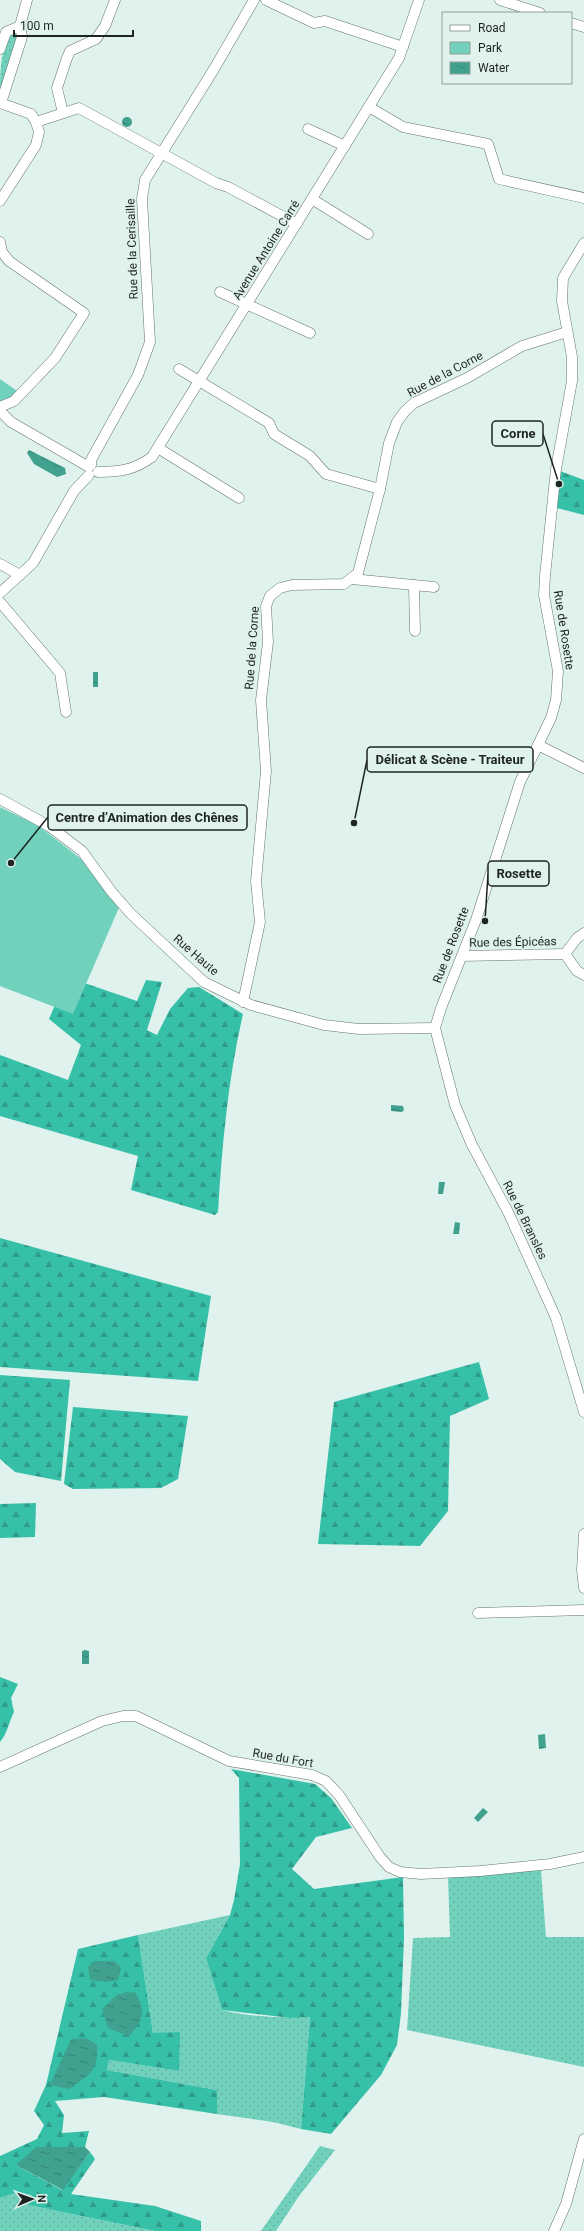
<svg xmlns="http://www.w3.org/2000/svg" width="584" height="2231" viewBox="0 0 584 2231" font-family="Roboto,sans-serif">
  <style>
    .grass { fill: url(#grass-dots) }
    .forest { fill: url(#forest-firs) }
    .park { fill: #71d1bd }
    .water { fill: url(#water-ripples) }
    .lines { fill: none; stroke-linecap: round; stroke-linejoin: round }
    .minor-casing { stroke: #647570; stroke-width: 11 }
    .minor { stroke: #fff; stroke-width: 10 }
    .labels { text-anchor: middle; stroke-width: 3; stroke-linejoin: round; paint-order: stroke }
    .street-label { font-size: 12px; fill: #1e2523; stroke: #dff2ed }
    .leader { fill: none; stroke: #1e2523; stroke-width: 1.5 }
    .callout-dot { fill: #1e2523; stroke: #dff2ed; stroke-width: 1.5 }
    .callout { fill: #dff2ed; stroke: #1e2523; stroke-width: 1.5 }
    .callout-label { font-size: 13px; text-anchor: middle; font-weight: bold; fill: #1e2523 }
  </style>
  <defs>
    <pattern id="grass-dots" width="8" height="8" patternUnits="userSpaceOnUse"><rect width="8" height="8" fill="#71d1bd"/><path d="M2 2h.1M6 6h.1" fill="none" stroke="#61b3a2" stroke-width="1.8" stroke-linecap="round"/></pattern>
    <pattern id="forest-firs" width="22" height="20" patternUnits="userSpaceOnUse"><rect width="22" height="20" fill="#37c0a8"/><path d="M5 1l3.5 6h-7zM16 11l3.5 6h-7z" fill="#2e9c88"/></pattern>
    <pattern id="water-ripples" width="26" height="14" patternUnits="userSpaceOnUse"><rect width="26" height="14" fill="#3fa18e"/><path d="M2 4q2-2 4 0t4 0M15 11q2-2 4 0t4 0" fill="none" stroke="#348374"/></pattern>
  </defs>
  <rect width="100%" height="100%" fill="#dff2ed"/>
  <g class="grass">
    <path d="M12,32l8,1 -20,61c0,-21 0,-45 12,-62z"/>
    <path d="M541,1870l5,67h38v130l-177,-37 6,-92 37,-1 -2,-60z"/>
    <path d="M230,1915l-24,43 16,52c28,7 59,8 88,7l-9,112 -28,-7 -56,-8v-24l-110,-20 2,-10 70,11 -26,-38 -15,-98z"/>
    <path d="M320,2146l15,4 -36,46 -23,35h-15z"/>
    <path d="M18,2192l15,3 -5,10 127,26h-155v-33z"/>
  </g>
  <g class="forest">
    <path d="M560,471l24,9v35l-27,-7z"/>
    <path d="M67,977l70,24 9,-21 16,2 -15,48 10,5 13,-26 18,-21 11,-1 44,27c-15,65 -21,132 -25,198l-3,3 -84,-25 7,-34 -138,-40v-61l68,25 13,-35 -32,-26z"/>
    <path d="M0,1238l211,58 -13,85 -198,-14z"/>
    <path d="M479,1362l10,37 -39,17 -2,95 -28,35 -102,-2 16,-142z"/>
    <path d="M0,1375l70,5 -9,101 -46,-9 -15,-13z"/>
    <path d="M73,1407l115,9 -10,63 -17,9 -88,1 -9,-5z"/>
    <path d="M36,1503l-1,34 -35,1v-34z"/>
    <path d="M0,1677l18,7 -7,14 3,14c-5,10 -7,22 -14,30z"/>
    <path d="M231,1769l84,15 16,14 21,30 -36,9 -24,32 22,20 89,-12 1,61 -3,75 -4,32 -16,30 -50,59 -30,-5 9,-112 -19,1 -69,-8 -16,-52 24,-43 4,-15 6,-36 -1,-86z"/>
    <path d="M138,1935l15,98 27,-1 -1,39 -70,-11 -2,10 110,20v24l-113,-17 -49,4 9,14 -2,18 27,-2 -4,16 -12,1 -57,17 46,25 28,-38 5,7 -24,35 84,12 46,15v10h-46l-127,-26 4,-10 -14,-3 -18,6v-42l37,-17 7,-14 -10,-14 12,-26 32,-136z"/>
  </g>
  <g class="park">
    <path d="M0,379l17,12 -7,9 -10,2z"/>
    <path d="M0,807l39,19 42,33 40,44 -48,111 -73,-28z"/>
  </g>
  <g class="water">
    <circle cx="127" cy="122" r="5"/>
    <path d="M29,450l36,18 1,6 -9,3 -23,-13 -7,-11z"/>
    <rect x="93" y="672" width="5" height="15"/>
    <path d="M391,1105l12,1 1,4 -2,2 -11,-1z"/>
    <path d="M439,1182h6l-2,12h-5z"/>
    <path d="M455,1222l5,1 -1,11h-6z"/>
    <path d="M85,1650l4,1v13h-7v-13z"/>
    <path d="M545,1734l1,14 -7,1 -1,-14z"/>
    <path d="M483,1808l5,4 -10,10 -4,-4z"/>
    <path d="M94,1961h21l6,7 -3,12 -11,2 -17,-2 -2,-13z"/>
    <path d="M135,1992c12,20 8,28 -6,44l-21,-8 -6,-19 16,-15z"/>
    <path d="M86,2038l11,7c2,26 -9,31 -28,44l-19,-4 21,-46z"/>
    <path d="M36,2147h49l5,5 -27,38 -47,-25z"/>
  </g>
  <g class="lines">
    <g class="minor-casing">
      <g id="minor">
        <path d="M266,0l48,23 11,-2 78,26"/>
        <path d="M500,0l40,13"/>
        <path d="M571,23l13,4"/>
        <path d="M0,49l6,-17 14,-6"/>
        <path d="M0,103l31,11 5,8 3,10 -3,13 -36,56"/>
        <path d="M1,103l21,-66 -2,-11 7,-26"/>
        <path d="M369,107l34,20 85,17 11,35 85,19"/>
        <path d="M63,113l-6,-25 10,-30 3,-7 26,-12 9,-13 10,-26"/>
        <path d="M36,122l43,-14 137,75 12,4 69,37"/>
        <path d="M308,129l37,17"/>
        <path d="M312,199l56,35"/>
        <path d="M0,242l2,10 7,9 75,52 -29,45 -41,43 -14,6"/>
        <path d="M220,292l90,41"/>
        <path d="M179,369l90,54 5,11 36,22 16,18 54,15"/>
        <path d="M0,411l11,11 78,45"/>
        <path d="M158,448l81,50"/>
        <path d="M91,465v-5l47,-85 12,-33 -8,-143 3,-19 69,-111 40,-69"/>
        <path d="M98,472c22,0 36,-2 54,-15l247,-399 20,-58"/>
        <path d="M0,564l20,11"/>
        <path d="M352,579l82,8"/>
        <path d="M414,585l1,46"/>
        <path d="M0,593l33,-30 41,-72 15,-16"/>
        <path d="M0,602l60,71 6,39"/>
        <path d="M538,745l46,23"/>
        <path d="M0,799l49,27 33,25 29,40 20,23 73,68 47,23 73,20 35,4 76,-1"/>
        <path d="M584,933l-7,5 -12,16 12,17 7,4"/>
        <path d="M462,956l103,-2"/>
        <path d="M243,1002l17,-80 -4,-41 10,-110 -5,-71 7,-58 -2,-36 4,-10 10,-8 12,-3 52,-1 14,-11 22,-84 9,-46 8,-21 8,-11 9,-8 53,-25 55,-32 45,-14"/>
        <path d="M435,1028l6,-20 35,-88 44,-138 31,-64 5,-18 2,-29 -14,-76 1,-19 11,-107 16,-88v-24l-10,-56 1,-23 21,-35"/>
        <path d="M435,1028l20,77 17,40 37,69 47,104 28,94"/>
        <path d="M584,1534l-2,36 2,18"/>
        <path d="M478,1613l106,-3"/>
        <path d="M0,1767l102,-46 21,-5h13l93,45 83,14 14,6 13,14 41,62 9,10 11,5 21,2 59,-3 70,-7 34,-7"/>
        <path d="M554,2231l12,-27 18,-65"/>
      </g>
    </g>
    <use href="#minor" class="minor"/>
  </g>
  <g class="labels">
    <g class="street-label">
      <text transform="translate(132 249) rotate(-92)" y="4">Rue de la Cerisaille</text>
      <text transform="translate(266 250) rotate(-58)" y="4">Avenue Antoine Carré</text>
      <text transform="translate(445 374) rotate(-28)" y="4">Rue de la Corne</text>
      <text transform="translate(564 630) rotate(81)" y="4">Rue de Rosette</text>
      <text transform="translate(252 648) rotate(-86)" y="4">Rue de la Corne</text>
      <text transform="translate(513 942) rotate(-1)" y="4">Rue des Épicéas</text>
      <text transform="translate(451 945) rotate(-69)" y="4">Rue de Rosette</text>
      <text transform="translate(196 955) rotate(41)" y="4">Rue Haute</text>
      <text transform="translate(525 1220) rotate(64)" y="4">Rue de Bransles</text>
      <text transform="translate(283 1758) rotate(10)" y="4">Rue du Fort</text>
    </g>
  </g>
  <path class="leader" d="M559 484L543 434M354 823L367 760M11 863L48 817M485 921L488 874"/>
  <g class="callout-dot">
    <circle cx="559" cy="484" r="4"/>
    <circle cx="354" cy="823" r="4"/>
    <circle cx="11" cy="863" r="4"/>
    <circle cx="485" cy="921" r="4"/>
  </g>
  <g class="callout">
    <rect x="492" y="421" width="51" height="25" rx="4"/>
    <rect x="367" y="747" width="166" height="25" rx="4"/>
    <rect x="48" y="805" width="199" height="25" rx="4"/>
    <rect x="488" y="861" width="61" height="25" rx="4"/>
  </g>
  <g class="callout-label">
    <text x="518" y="438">Corne</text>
    <text x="450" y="764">Délicat &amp; Scène - Traiteur</text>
    <text x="147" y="822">Centre d’Animation des Chênes</text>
    <text x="519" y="878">Rosette</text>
  </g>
  <rect x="442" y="12" width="130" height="72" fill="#dff2ed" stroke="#92a09c"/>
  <rect x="450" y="25" width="20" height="6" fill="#ffffff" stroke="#92a09c"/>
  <text x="478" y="32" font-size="12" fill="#1e2523">Road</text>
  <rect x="450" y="42" width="20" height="12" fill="#71d1bd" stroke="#92a09c"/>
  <text x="478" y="52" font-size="12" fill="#1e2523">Park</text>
  <rect x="450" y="62" width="20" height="12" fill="url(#water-ripples)" stroke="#92a09c"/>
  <text x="478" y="72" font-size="12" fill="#1e2523">Water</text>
  <g transform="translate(32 2199) rotate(88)" stroke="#dff2ed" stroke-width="3" paint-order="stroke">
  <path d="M0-3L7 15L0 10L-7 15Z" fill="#1e2523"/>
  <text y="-6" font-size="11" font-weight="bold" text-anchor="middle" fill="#1e2523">N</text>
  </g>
  <path d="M14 30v6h119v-6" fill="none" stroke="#1e2523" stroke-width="2"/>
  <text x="20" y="30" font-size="12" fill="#1e2523" stroke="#dff2ed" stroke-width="3" paint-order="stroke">100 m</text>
</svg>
